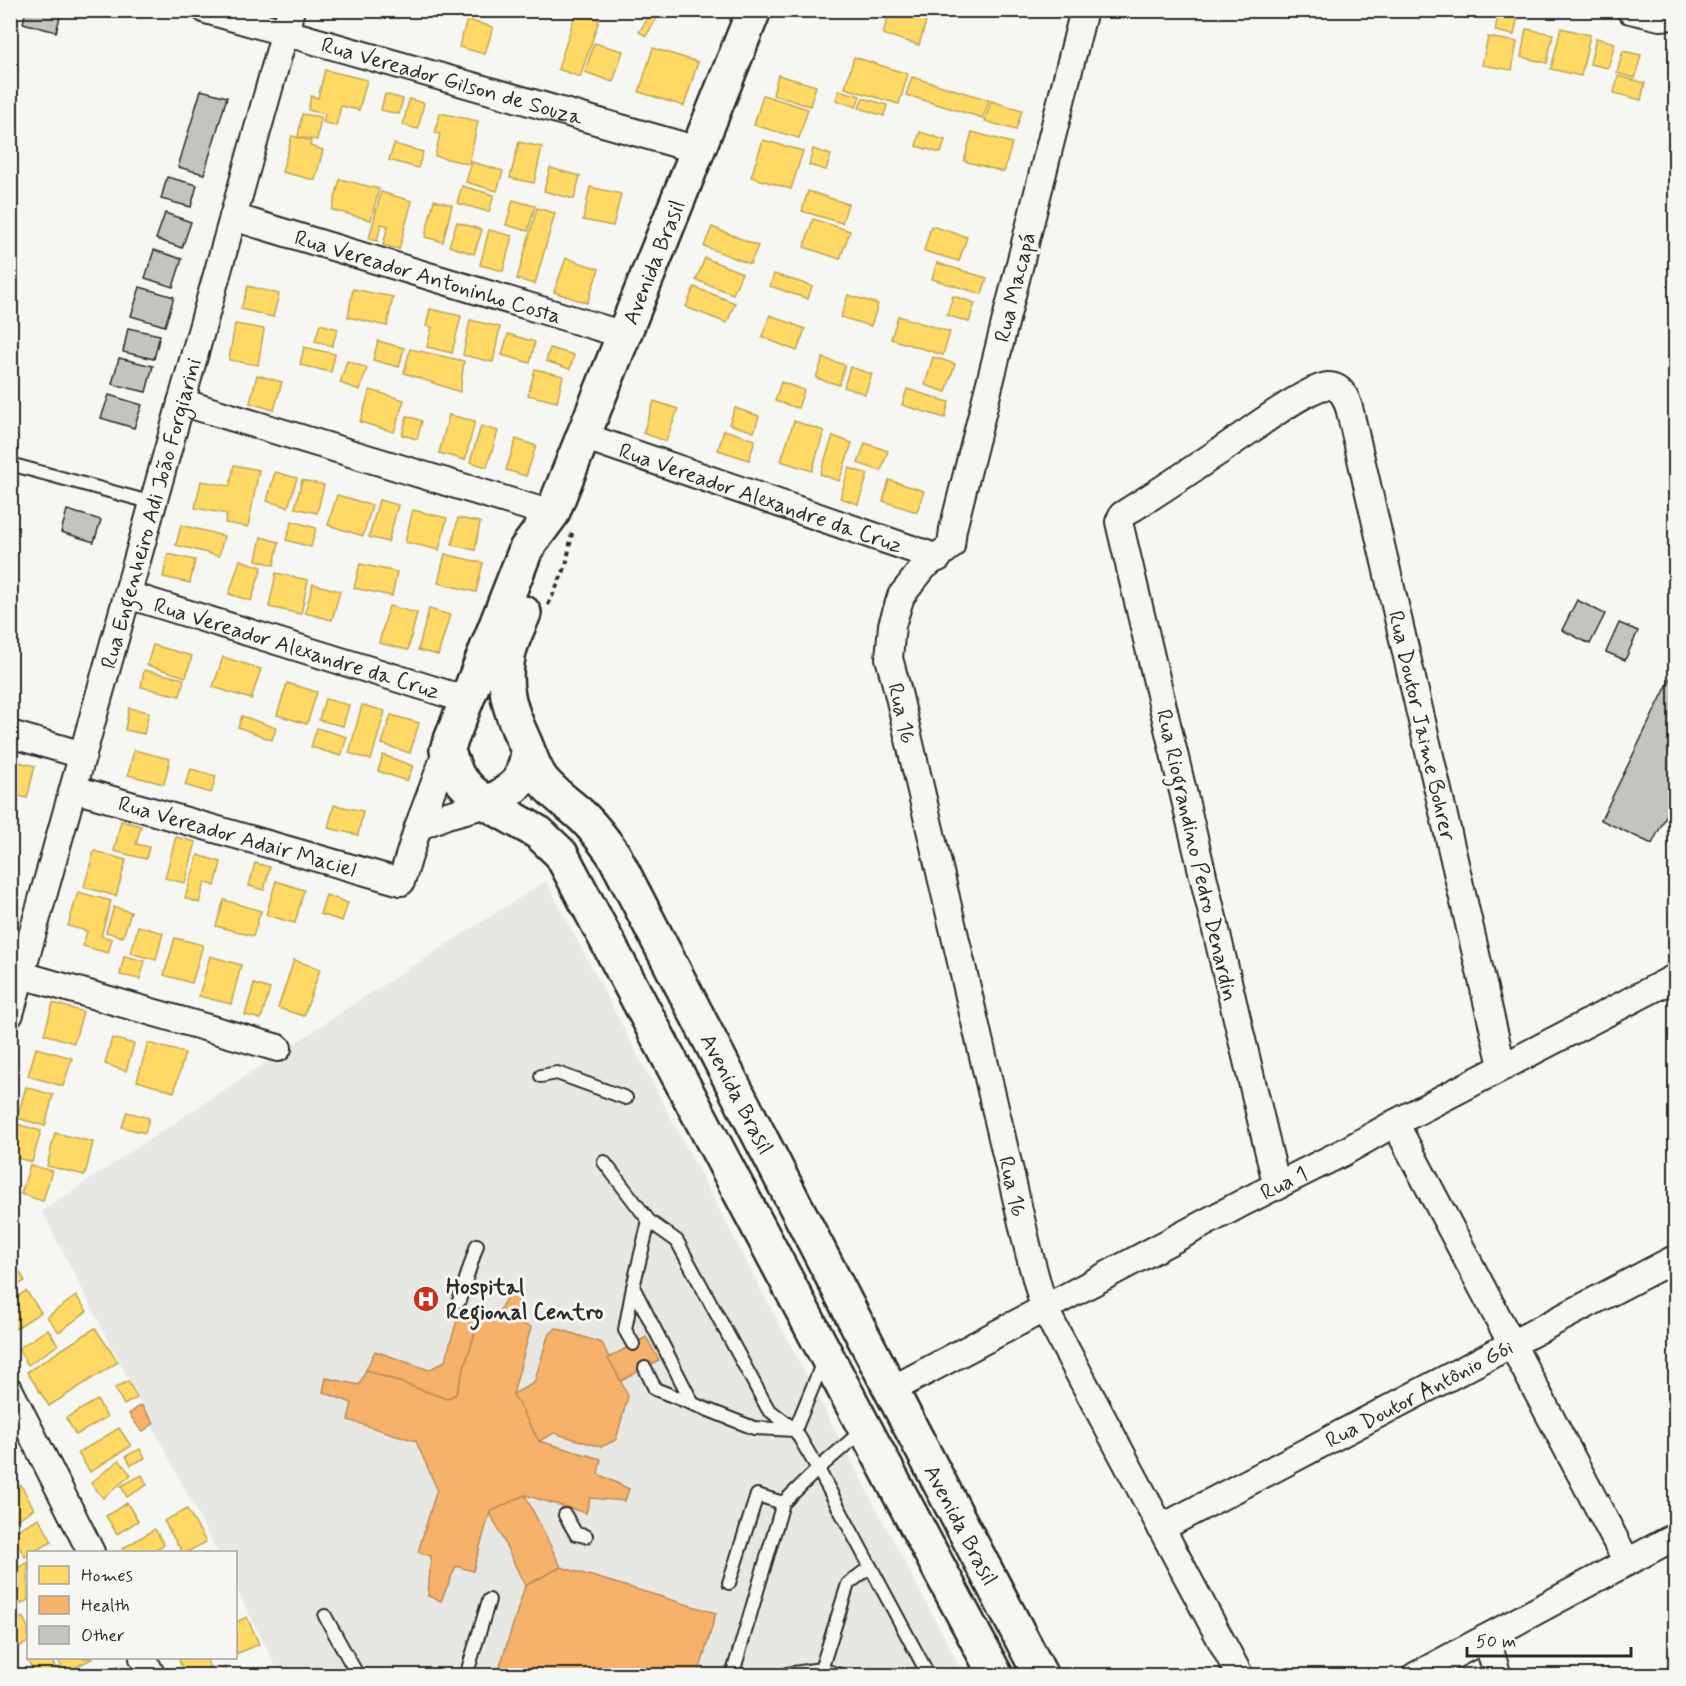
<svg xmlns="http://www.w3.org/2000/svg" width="1686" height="1686" viewBox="0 0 1686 1686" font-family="Mynerve,sans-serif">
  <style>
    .built { fill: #e7e7e3 }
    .homes { fill: #ffd966; stroke: #bfa554; stroke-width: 1.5 }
    .health { fill: #f6b26b; stroke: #b98a58; stroke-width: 1.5 }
    .building { fill: #c3c3c0; stroke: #2b2b2b; stroke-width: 1.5 }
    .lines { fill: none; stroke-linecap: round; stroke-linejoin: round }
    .lane-casing { stroke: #2b2b2b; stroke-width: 16 }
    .street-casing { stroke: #2b2b2b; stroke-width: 30 }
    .secondary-casing { stroke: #2b2b2b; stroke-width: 38 }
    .path { stroke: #2b2b2b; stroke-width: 4; stroke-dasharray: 4.5 4.5; stroke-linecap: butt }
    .lane { stroke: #f6f6f2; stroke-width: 12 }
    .street { stroke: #f6f6f2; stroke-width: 26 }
    .secondary { stroke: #f6f6f2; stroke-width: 33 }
    .labels { text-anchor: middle; stroke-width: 6; stroke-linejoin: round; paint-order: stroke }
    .street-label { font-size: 22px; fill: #2b2b2b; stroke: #f6f6f2 }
    .poi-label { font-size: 22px; font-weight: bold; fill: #2b2b2b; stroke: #f6f6f2; text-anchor: start }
  </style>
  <rect width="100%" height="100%" fill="#f6f6f2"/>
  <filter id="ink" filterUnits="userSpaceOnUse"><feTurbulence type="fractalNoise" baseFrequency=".0167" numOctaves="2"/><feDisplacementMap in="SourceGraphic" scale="12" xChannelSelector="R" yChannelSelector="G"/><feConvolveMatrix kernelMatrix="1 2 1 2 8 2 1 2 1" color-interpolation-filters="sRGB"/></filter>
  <g filter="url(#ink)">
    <path class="built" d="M546,881l418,794h-684l-44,-87v-36h-19l-175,-341 324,-215z"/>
    <g class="homes">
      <path d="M464,10h29l-1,8z"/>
      <path d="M675,10h16l-1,6 -16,-3z"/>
      <path d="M890,10h23l15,5 -9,30 -36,-11z"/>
      <path d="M1499,10h20l-5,25 -19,-4z"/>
      <path d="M576,12l23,8 -19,57 -22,-8z"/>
      <path d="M651,13l6,5 -11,18 -7,-4z"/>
      <path d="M467,20l26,7 -8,27 -26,-7z"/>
      <path d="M1561,28l29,7 -9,41 -30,-7z"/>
      <path d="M1526,29l27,5 -6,29 -26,-6z"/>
      <path d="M1488,37l29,5 -5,28 -30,-5z"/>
      <path d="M1596,38l19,5 -7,25 -18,-4z"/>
      <path d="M594,43l29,8 -10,31 -28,-10z"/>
      <path d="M653,48l45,14 -14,44 -45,-14z"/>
      <path d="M1623,51l18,4 -6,23 -18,-5z"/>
      <path d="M854,57l54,17 -9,30 -54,-16z"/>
      <path d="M325,70l42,10 -8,30 -18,-4 -5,20 -13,-4 2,-8 -17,-4 3,-14 7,2z"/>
      <path d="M778,75l38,11 -6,20 -37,-11z"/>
      <path d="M1618,76l27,7 -4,17 -27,-7z"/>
      <path d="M912,77l77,23 -6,18 -77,-23z"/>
      <path d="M839,90l21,6 -4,11 -20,-7z"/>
      <path d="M385,94l18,5 -4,15 -18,-4z"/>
      <path d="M763,95l45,14 -9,29 -45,-13z"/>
      <path d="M863,98l24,7 -3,11 -25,-8z"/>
      <path d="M409,99l15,4 -6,26 -15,-4z"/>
      <path d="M991,101l31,9 -6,20 -31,-9z"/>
      <path d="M440,113l38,8 -9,43 -34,-8 5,-22 -5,-1z"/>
      <path d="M302,114l19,3 -4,23 -19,-3z"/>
      <path d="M920,132l25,8 -4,13 -25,-7z"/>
      <path d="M972,132l40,11 -8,29 -40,-11z"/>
      <path d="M292,136l19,5 -1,5 13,4 -8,30 -33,-8z"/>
      <path d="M763,140l40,11 -12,38 -40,-12z"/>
      <path d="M519,142l23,5 -8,36 -24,-5z"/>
      <path d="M394,144l29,8 -5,16 -29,-8z"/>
      <path d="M813,149l18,6 -5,15 -17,-5z"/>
      <path d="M472,162l31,9 -6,20 -31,-9z"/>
      <path d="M550,168l30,8 -6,23 -30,-8z"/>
      <path d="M340,179l39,10 -8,31 -39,-10z"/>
      <path d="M462,186l32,9 -5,17 -32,-9z"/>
      <path d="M590,187l31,7 -8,32 -30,-6z"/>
      <path d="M808,191l40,13 -6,19 -40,-12z"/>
      <path d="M381,192l31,9 -13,48 -16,-4 5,-19 -7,-2 -4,17 -8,-2z"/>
      <path d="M434,200l18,5 -9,37 -18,-5z"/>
      <path d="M513,200l22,6 -7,25 -22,-6z"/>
      <path d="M537,208l18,5 -20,71 -18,-5z"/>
      <path d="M813,219l37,12 -10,28 -36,-12z"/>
      <path d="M457,222l25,8 -8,24 -25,-8z"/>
      <path d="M931,226l36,11 -8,24 -35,-10z"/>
      <path d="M712,227l46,19 -8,18 -46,-18z"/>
      <path d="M489,230l23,6 -9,35 -23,-6z"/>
      <path d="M566,258l33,11 -12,34 -33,-11z"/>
      <path d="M705,258l37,15 -9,21 -37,-14z"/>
      <path d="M937,263l50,15 -5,16 -50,-15z"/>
      <path d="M774,274l38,12 -4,13 -38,-13z"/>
      <path d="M248,286l31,8 -6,23 -32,-8z"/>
      <path d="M694,287l41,16 -8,20 -41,-16z"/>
      <path d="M353,289l40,8 -6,29 -39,-9z"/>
      <path d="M848,295l30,9 -7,22 -30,-9z"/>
      <path d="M953,296l22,7 -6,19 -22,-7z"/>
      <path d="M430,309l31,7 -9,37 -25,-6 5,-20 -6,-1z"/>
      <path d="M770,315l35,14 -8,22 -35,-14z"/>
      <path d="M898,316l52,16 -7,23 -52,-16z"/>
      <path d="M470,320l30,7 -7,35 -30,-7z"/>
      <path d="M235,324l29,5 -6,36 -29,-5z"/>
      <path d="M320,324l18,5 -6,17 -17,-5z"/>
      <path d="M508,334l27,8 -5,21 -28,-8z"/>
      <path d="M378,341l26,7 -5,19 -26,-7z"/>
      <path d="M304,347l31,7 -4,18 -31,-7z"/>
      <path d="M550,348l24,7 -4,14 -24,-8z"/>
      <path d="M410,349l54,12 -4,31 -56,-19z"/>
      <path d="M933,357l22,7 -9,28 -21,-7z"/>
      <path d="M823,358l22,7 -6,20 -23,-7z"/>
      <path d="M347,361l20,7 -7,22 -20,-7z"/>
      <path d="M850,367l22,7 -7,20 -21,-7z"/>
      <path d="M535,369l28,7 -6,26 -29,-7z"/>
      <path d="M257,375l25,7 -8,28 -24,-7z"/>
      <path d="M781,382l23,8 -6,18 -23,-7z"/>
      <path d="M907,389l42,13 -4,16 -43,-13z"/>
      <path d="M370,390l34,10 -10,32 -34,-10z"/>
      <path d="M654,401l24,8 -12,32 -23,-8z"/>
      <path d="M735,408l24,8 -5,16 -25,-8z"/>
      <path d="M449,415l26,6 -10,39 -26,-7z"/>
      <path d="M407,416l15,5 -5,18 -15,-4z"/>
      <path d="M794,421l30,10 -12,40 -31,-10z"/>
      <path d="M481,426l17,5 -11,36 -17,-5z"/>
      <path d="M724,430l31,10 -6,20 -31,-10z"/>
      <path d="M833,436l19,7 -13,38 -19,-7z"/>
      <path d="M516,439l20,7 -10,30 -20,-6z"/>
      <path d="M865,443l23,8 -7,20 -23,-8z"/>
      <path d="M234,465l25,5 -11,57 -23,-4 2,-9 -32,-6 6,-27 29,5z"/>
      <path d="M849,468l19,6 -10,30 -18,-6z"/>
      <path d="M275,472l22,6 -9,29 -21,-6z"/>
      <path d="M302,480l22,5 -7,28 -22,-5z"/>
      <path d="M889,480l35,11 -7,21 -34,-11z"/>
      <path d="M337,495l35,10 -9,31 -35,-11z"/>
      <path d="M379,500l19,5 -10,37 -19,-5z"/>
      <path d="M413,510l34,8 -8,32 -34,-8z"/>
      <path d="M458,518l22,4 -5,28 -23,-5z"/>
      <path d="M292,521l24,7 -5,19 -25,-7z"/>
      <path d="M181,525l43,11 -5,20 -43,-11z"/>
      <path d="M261,537l18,5 -5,23 -18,-5z"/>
      <path d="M168,554l27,6 -5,23 -27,-6z"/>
      <path d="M445,554l38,9 -7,29 -38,-9z"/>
      <path d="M240,560l22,7 -11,34 -22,-7z"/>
      <path d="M360,564l37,8 -5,24 -38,-8z"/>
      <path d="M276,573l32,7 -7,34 -32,-7z"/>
      <path d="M313,584l27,7 -8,29 -27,-7z"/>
      <path d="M389,606l28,7 -9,37 -29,-7z"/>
      <path d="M429,609l21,6 -12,40 -20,-5z"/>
      <path d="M153,645l39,11 -6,21 -39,-12z"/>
      <path d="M223,657l38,12 -10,30 -38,-12z"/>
      <path d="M144,670l40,9 -4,17 -39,-9z"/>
      <path d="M287,683l30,9 -10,32 -30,-9z"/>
      <path d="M325,699l24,6 -6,21 -24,-6z"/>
      <path d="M362,705l23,6 -14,49 -22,-7z"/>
      <path d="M129,708l20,4 -5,22 -19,-4z"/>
      <path d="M391,715l28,8 -9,30 -28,-9z"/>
      <path d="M242,716l34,12 -4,12 -34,-13z"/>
      <path d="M317,728l30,9 -6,19 -30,-9z"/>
      <path d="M134,750l36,9 -6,25 -36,-9z"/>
      <path d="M383,755l30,11 -6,15 -29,-10z"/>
      <path d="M10,760l25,6 -8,32 -17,-4z"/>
      <path d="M191,769l25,7 -5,17 -26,-8z"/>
      <path d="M334,805l29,6 -5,24 -30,-7z"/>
      <path d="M121,821l20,5 -5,18 13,3 -3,12 -32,-8z"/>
      <path d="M176,837l20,5 -11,41 -20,-5z"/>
      <path d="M94,851l32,9 -10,36 -32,-9z"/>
      <path d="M198,855l23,7 -6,24 -10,-4 -6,21 -14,-5z"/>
      <path d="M255,863l15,4 -6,23 -15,-4z"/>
      <path d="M276,881l28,9 -9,33 -29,-8z"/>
      <path d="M78,892l33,9 -10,35 11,3 -4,14 -25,-7 4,-15 -19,-5z"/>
      <path d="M326,895l22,8 -6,18 -22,-7z"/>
      <path d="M224,900l37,11 -8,25 -37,-10z"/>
      <path d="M114,907l17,5 -8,25 -17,-5z"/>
      <path d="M138,926l25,7 -7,27 -25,-7z"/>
      <path d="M175,938l28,7 -11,38 -28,-8z"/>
      <path d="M124,956l21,5 -5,18 -20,-4z"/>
      <path d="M210,956l31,9 -10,39 -32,-8z"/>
      <path d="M294,960l26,9 -16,47 -26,-8z"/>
      <path d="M254,984l16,5 -9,30 -16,-4z"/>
      <path d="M53,1003l30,9 -9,31 -30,-9z"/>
      <path d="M112,1038l22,6 -8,27 -21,-7z"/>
      <path d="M148,1043l37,10 -11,39 -37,-11z"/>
      <path d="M36,1048l36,10 -9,28 -35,-10z"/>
      <path d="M26,1087l27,8 -8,31 -28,-8z"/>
      <path d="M127,1112l22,6 -4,15 -23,-6z"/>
      <path d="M13,1123l28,8 -9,31 -22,-6v-23z"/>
      <path d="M55,1133l38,9 -8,33 -38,-9z"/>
      <path d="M30,1165l22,6 -9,30 -22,-7z"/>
      <path d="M14,1262l11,19 -15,9v-26z"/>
      <path d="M26,1291l15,21 -26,17 -5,-6v-22z"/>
      <path d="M76,1296l11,15 -28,21 -12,-15z"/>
      <path d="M95,1328l23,34 -69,44 -22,-34z"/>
      <path d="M48,1329l10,16 -30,20 -10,-16z"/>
      <path d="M128,1381l9,17 -13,7 -9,-17z"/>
      <path d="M97,1400l10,17 -31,18 -10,-17z"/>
      <path d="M119,1428l12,18 -41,26 -12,-19z"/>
      <path d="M140,1449l5,9 -14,7 -5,-9z"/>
      <path d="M119,1460l12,15 -28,23 -12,-15z"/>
      <path d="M142,1475l5,10 -20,12 -6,-11z"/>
      <path d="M21,1485l13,24 -18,11 -6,-9v-20z"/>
      <path d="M127,1503l11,18 -21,13 -11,-18z"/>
      <path d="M187,1509l19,33 -19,10h-5l-18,-31z"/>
      <path d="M39,1518l13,24 -19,10h-5v3l-3,2 -13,-24z"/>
      <path d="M155,1529l9,16 -13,7h-26l-3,-3z"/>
      <path d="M28,1562v38l-9,5 -9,-17v-16z"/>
      <path d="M23,1617l5,11v14l-8,4 -10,-16v-6z"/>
      <path d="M247,1617l12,27 -23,10v-32z"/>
      <path d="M32,1658h18l7,12 -10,6h-11l-9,-16z"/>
      <path d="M57,1658h36l-28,15z"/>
      <path d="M178,1658h28l4,9 -21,9h-3z"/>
      <path d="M118,1666l6,10h-25z"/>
      <path d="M225,1667l5,9h-19z"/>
    </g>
    <g class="health">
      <path d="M511,1290l8,3 -3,29 15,5 -18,67 26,47 62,18 -3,15 31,15 -4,12 -35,-3 -4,15 -61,-18 -35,17 -17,59 -17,-5 -15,35 -13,-5 3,-40 -13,-4 19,-63 -21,-48 -68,-21 4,-17 -29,-11 3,-14 33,7 7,-15 81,29 9,-5 25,-81 15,3z"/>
      <path d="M461,1307l20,6 -25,81 -9,5 -81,-29 9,-19 54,19 16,-9z"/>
      <path d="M556,1328l46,15 26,53 -12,44 -15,7 -47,-14 -15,8 -26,-47 21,-11 14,-47z"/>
      <path d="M646,1337l13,23 -38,21 -13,-23z"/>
      <path d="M141,1405l13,18 -12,9 -13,-18z"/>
      <path d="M525,1495l36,72 -36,19 -35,-74z"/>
      <path d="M561,1567l155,46 -18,63h-201l28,-90z"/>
    </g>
    <g class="building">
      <path d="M26,10h36l-6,22 -33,-9z"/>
      <path d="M201,90l26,7 -23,77 -26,-7z"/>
      <path d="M167,177l30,8 -6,22 -30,-8z"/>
      <path d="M165,213l26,9 -9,26 -26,-9z"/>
      <path d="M154,250l28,9 -9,28 -28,-9z"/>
      <path d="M140,287l34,10 -9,29 -34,-10z"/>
      <path d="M128,328l32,7 -6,24 -31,-7z"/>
      <path d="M119,358l34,8 -7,26 -34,-8z"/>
      <path d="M109,395l33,10 -8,23 -33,-10z"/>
      <path d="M67,510l34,10 -7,22 -33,-10z"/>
      <path d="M1577,600l28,14 -15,30 -28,-14z"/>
      <path d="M1619,623l19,8 -13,29 -19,-8z"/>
      <path d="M1676,667v129l-24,48 -51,-24z"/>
    </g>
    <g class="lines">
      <g class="lane-casing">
        <g id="lane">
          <path d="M10,464l143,39"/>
          <path d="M541,1076l16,-3 69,25"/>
          <path d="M604,1162l45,59 28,20 91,168 27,21 23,39 111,207"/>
          <path d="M633,1287l60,117"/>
          <path d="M459,1301l18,-56"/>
          <path d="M633,1344l-8,-14 8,-43 16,-66"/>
          <path d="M645,1368l10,21 99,39 41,2"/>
          <path d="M795,1430l28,-68"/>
          <path d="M565,1515l11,19 10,2"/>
          <path d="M729,1583l28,-88 26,8"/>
          <path d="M325,1616l33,60"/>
          <path d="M466,1676l23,-76"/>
          <path d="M732,1676l51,-173 35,-34 46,-40"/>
          <path d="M787,1676v-2l34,-5 22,7"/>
          <path d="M819,1676l29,-92 22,-17"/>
        </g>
      </g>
      <g class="street-casing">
        <g id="street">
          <path id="s1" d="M206,10l492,140"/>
          <path id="s2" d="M1084,10l-131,519 -2,17 -27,21 -23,29 -9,29 -3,33 8,30 132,565 15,55 196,368"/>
          <path d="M1630,10l30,7 16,-1"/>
          <path id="s3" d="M233,217l391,118"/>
          <path d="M181,402l371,112"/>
          <path id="s4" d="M583,436l355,122"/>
          <path id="s5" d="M128,595l339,105"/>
          <path d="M10,734l73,21"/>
          <path id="s6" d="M74,789l327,93 17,-55 29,-77"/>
          <path d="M418,827l29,-12 41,-11"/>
          <path d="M22,975l256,73"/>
          <path id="s7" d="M10,1014l281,-1004"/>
          <path d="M1395,1123l232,439"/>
          <path id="s8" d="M1277,1187l-158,-665 3,-7c43,-27 85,-55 127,-84 14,-10 63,-45 79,-45 17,0 21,20 24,34l150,646"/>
          <path id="s9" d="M891,1390l355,-189 98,-49 51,-29 281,-146"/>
          <path d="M10,1391l81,161"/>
          <path id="s10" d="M1161,1528l515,-270"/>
          <path d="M1486,1638l12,38"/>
          <path d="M143,1658l9,18"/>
          <path d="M1415,1676l261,-140"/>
        </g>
      </g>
      <g class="secondary-casing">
        <g id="secondary">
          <path d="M754,10l-202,504 -26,35 -79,201 11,27 13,14 17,13 51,29 22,21 435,822"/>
          <path id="s11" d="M524,613c-5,13 -12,26 -15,39 -8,33 1,59 15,89 6,13 10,30 20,41 11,13 25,22 38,34 12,11 22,25 32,39l277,535 150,286"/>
          <path d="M488,804c28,-18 33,-17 40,-51"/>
        </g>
      </g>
      <path class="path" d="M548,605l18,-39 6,-33"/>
      <use href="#lane" class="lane"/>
      <use href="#street" class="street"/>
      <use href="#secondary" class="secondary"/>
    </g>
  </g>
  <defs>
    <g id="hospital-disc" transform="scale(1.35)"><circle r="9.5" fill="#c8321e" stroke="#f6f6f2"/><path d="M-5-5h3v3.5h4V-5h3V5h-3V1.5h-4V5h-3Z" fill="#fff"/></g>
  </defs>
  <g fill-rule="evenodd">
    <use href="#hospital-disc" x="426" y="1299"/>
  </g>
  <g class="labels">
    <g class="street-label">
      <text dy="8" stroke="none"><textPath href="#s1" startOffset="256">Rua Vereador Gilson de Souza</textPath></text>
      <text transform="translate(653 262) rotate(-68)" y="8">Avenida Brasil</text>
      <text dy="8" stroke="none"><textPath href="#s3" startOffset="204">Rua Vereador Antoninho Costa</textPath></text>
      <text transform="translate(1014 287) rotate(-76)" y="8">Rua Macapá</text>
      <text dy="8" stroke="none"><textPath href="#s4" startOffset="188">Rua Vereador Alexandre da Cruz</textPath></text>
      <text dy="8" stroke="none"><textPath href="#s7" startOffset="520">Rua Engenheiro Adi João Forgiarini</textPath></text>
      <text dy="8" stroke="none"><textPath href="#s5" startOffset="177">Rua Vereador Alexandre da Cruz</textPath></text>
      <text dy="8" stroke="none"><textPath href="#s2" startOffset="744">Rua 16</textPath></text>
      <text dy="8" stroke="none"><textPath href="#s8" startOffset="1294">Rua Doutor Jaime Bohrer</textPath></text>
      <text dy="8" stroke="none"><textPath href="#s6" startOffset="170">Rua Vereador Adair Maciel</textPath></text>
      <text transform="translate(1198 855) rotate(77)" y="8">Rua Riograndino Pedro Denardin</text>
      <text dy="8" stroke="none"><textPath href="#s11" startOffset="550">Avenida Brasil</textPath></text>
      <text dy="8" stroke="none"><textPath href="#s9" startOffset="444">Rua 1</textPath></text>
      <text dy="8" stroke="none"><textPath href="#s2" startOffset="1230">Rua 16</textPath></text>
      <text dy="8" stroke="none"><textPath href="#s10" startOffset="291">Rua Doutor Antônio Gói</textPath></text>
      <text dy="8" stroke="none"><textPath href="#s11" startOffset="1036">Avenida Brasil</textPath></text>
    </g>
    <g class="poi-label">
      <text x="446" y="1294">Hospital<tspan x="446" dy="25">Regional Centro</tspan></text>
    </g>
  </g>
  <rect width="1686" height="1686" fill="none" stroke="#f6f6f2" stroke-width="36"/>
  <rect x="18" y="18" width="1650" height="1650" fill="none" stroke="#2b2b2b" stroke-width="2" filter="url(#ink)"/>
  <rect x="27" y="1551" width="210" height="108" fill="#f6f6f2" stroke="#a5a5a2" stroke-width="1.5"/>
  <rect x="39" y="1566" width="30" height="18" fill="#ffd966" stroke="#a5a5a2" stroke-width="1.5"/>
  <text x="81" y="1581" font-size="18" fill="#2b2b2b">Homes</text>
  <rect x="39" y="1596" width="30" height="18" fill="#f6b26b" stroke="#a5a5a2" stroke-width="1.5"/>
  <text x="81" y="1611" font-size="18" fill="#2b2b2b">Health</text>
  <rect x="39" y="1626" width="30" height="18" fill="#c3c3c0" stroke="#a5a5a2" stroke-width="1.5"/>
  <text x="81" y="1641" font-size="18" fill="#2b2b2b">Other</text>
  <path d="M1467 1647v9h164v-9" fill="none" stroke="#2b2b2b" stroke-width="3"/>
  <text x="1476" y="1647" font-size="18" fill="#2b2b2b" stroke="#f6f6f2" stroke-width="4.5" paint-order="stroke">50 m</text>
</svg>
